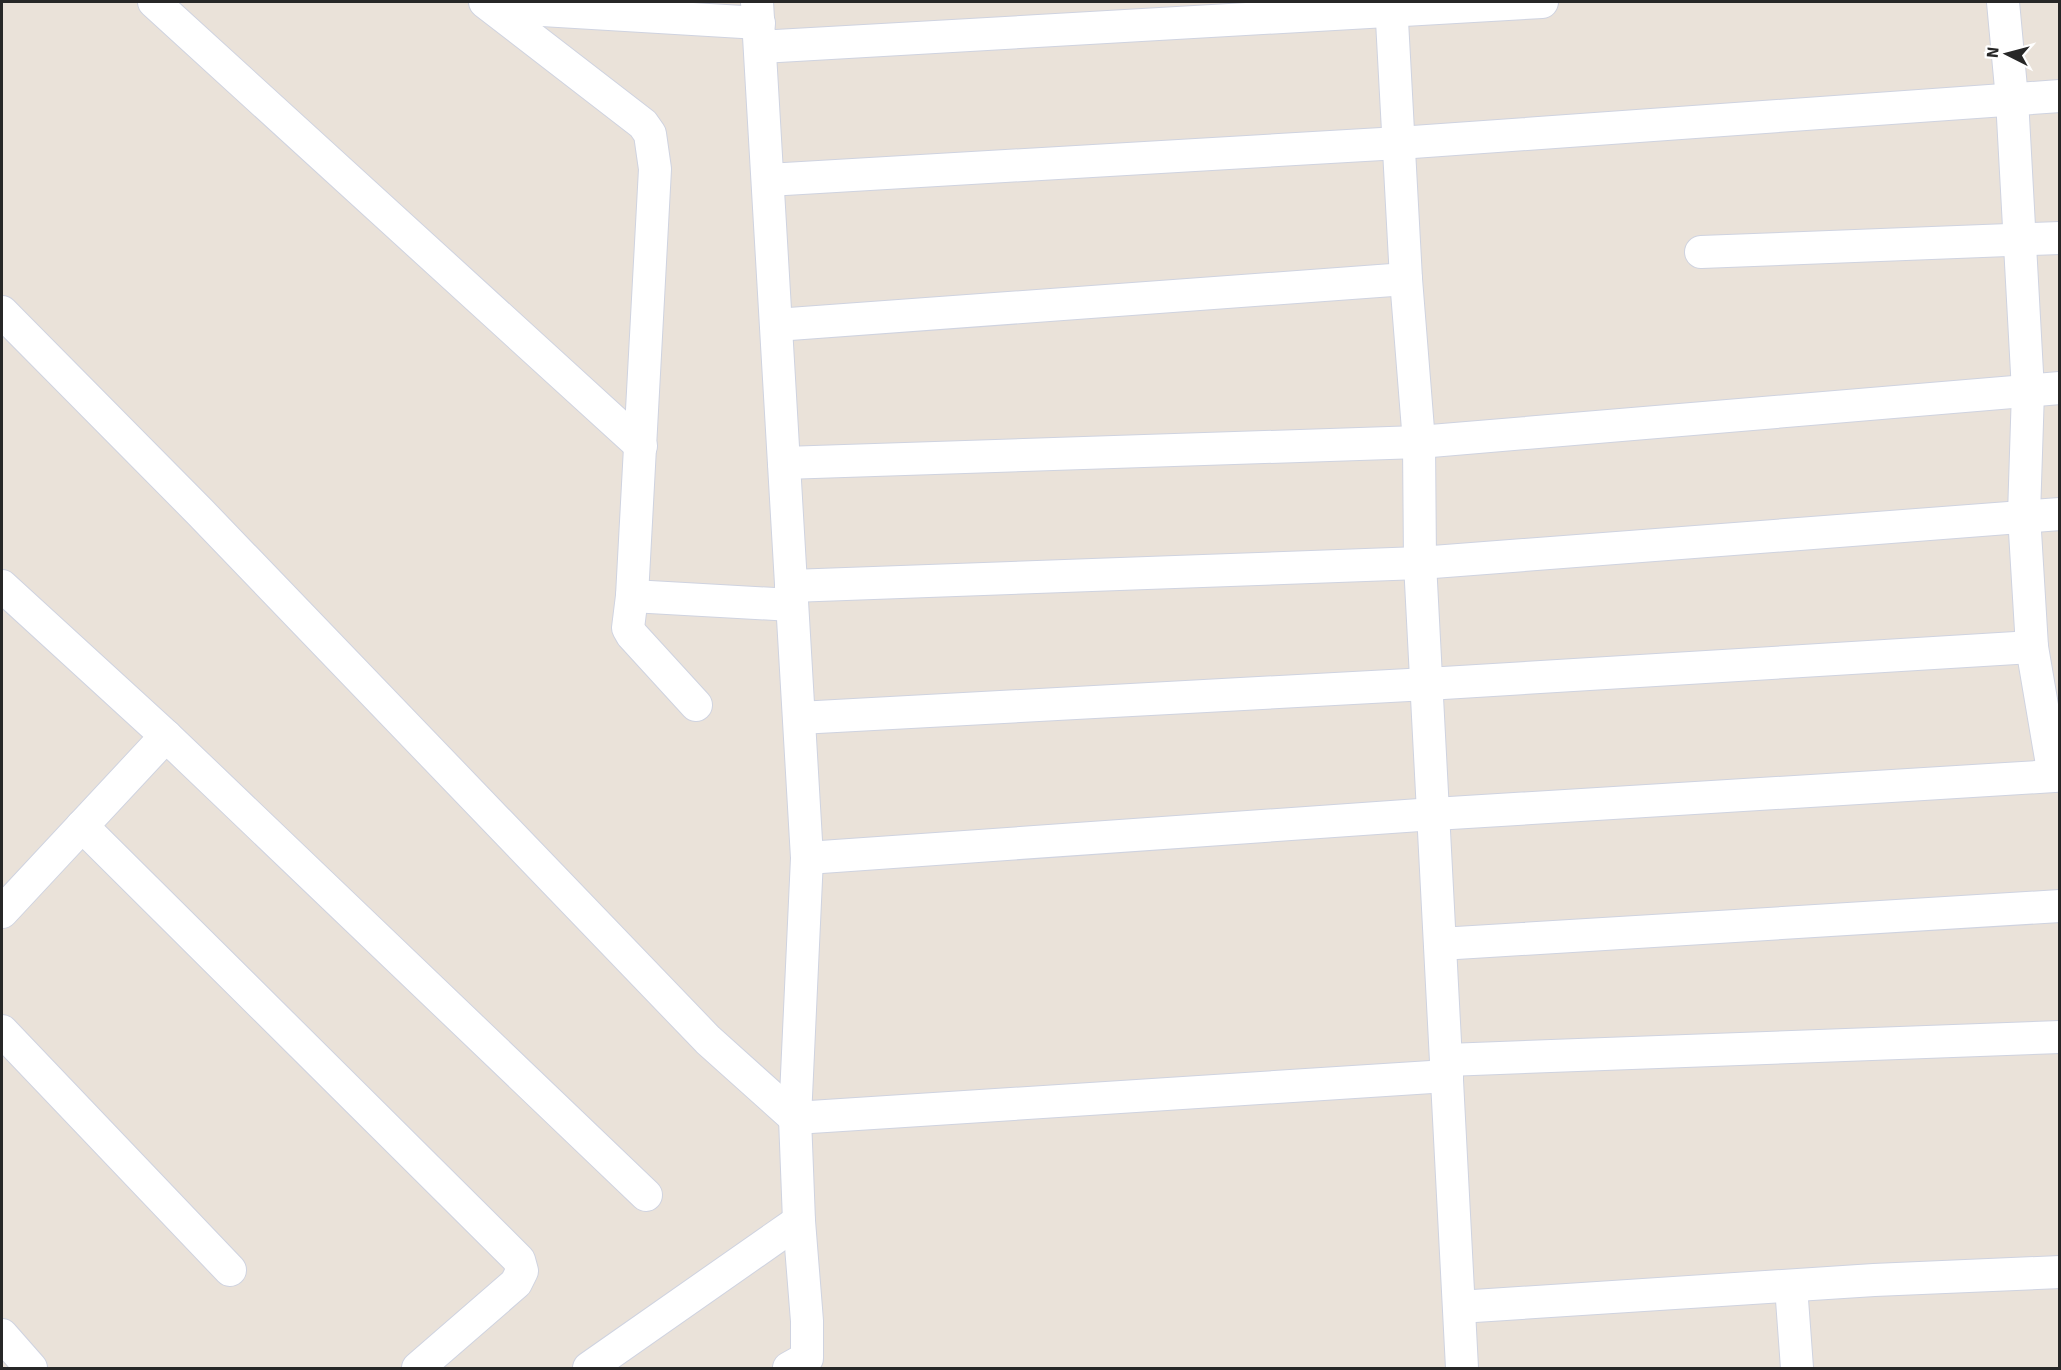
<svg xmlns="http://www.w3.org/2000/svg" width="2061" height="1370" viewBox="0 0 2061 1370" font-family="Signika,sans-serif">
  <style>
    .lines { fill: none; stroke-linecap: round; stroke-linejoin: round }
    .minor-casing { stroke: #cfd3e0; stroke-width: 34 }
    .minor { stroke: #fff; stroke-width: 32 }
  </style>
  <rect width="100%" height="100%" fill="#eae2d9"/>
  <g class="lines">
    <g class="minor-casing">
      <g id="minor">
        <path d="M154,2l487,444"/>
        <path d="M485,2l158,122 7,10 5,35 -23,427 -4,32 4,7 64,70"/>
        <path d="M757,2l50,856 -12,260 4,103 8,100v37l-18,10"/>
        <path d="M1391,2l15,277 13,163 1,121 42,805"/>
        <path d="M2003,2l9,97 16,292 -4,124 8,132 22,129"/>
        <path d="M493,7l266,16"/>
        <path d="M760,47l782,-45"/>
        <path d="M768,180l631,-37 661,-47"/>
        <path d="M1701,252l359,-14"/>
        <path d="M2,312l198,200 508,528 87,78 652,-42"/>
        <path d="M776,325l630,-46"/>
        <path d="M784,463l635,-21 641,-54"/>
        <path d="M2,586l164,150 480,459"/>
        <path d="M791,586l629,-23 640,-49"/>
        <path d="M632,596l160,9"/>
        <path d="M799,718l628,-34 605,-37"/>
        <path d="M82,826l437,434 3,11 -6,12 -98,85"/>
        <path d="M807,858l627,-44 620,-38 6,-3"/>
        <path d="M2,912l164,-176"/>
        <path d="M1440,944l620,-38"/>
        <path d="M2,1031l228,239"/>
        <path d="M1447,1060l613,-23"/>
        <path d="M1791,1286l6,82"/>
        <path d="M1459,1307l415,-27 186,-8"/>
        <path d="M2,1335l29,33"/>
        <path d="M589,1368l210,-147"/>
      </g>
    </g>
    <use href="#minor" class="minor"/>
  </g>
  <rect width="2061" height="1370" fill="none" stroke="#272727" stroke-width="6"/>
  <g transform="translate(2007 54) rotate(276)" stroke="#ffffff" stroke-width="4.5" paint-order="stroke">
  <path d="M0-4.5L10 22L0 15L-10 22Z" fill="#272727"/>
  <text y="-9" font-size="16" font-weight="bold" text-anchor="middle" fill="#272727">N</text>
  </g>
</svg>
